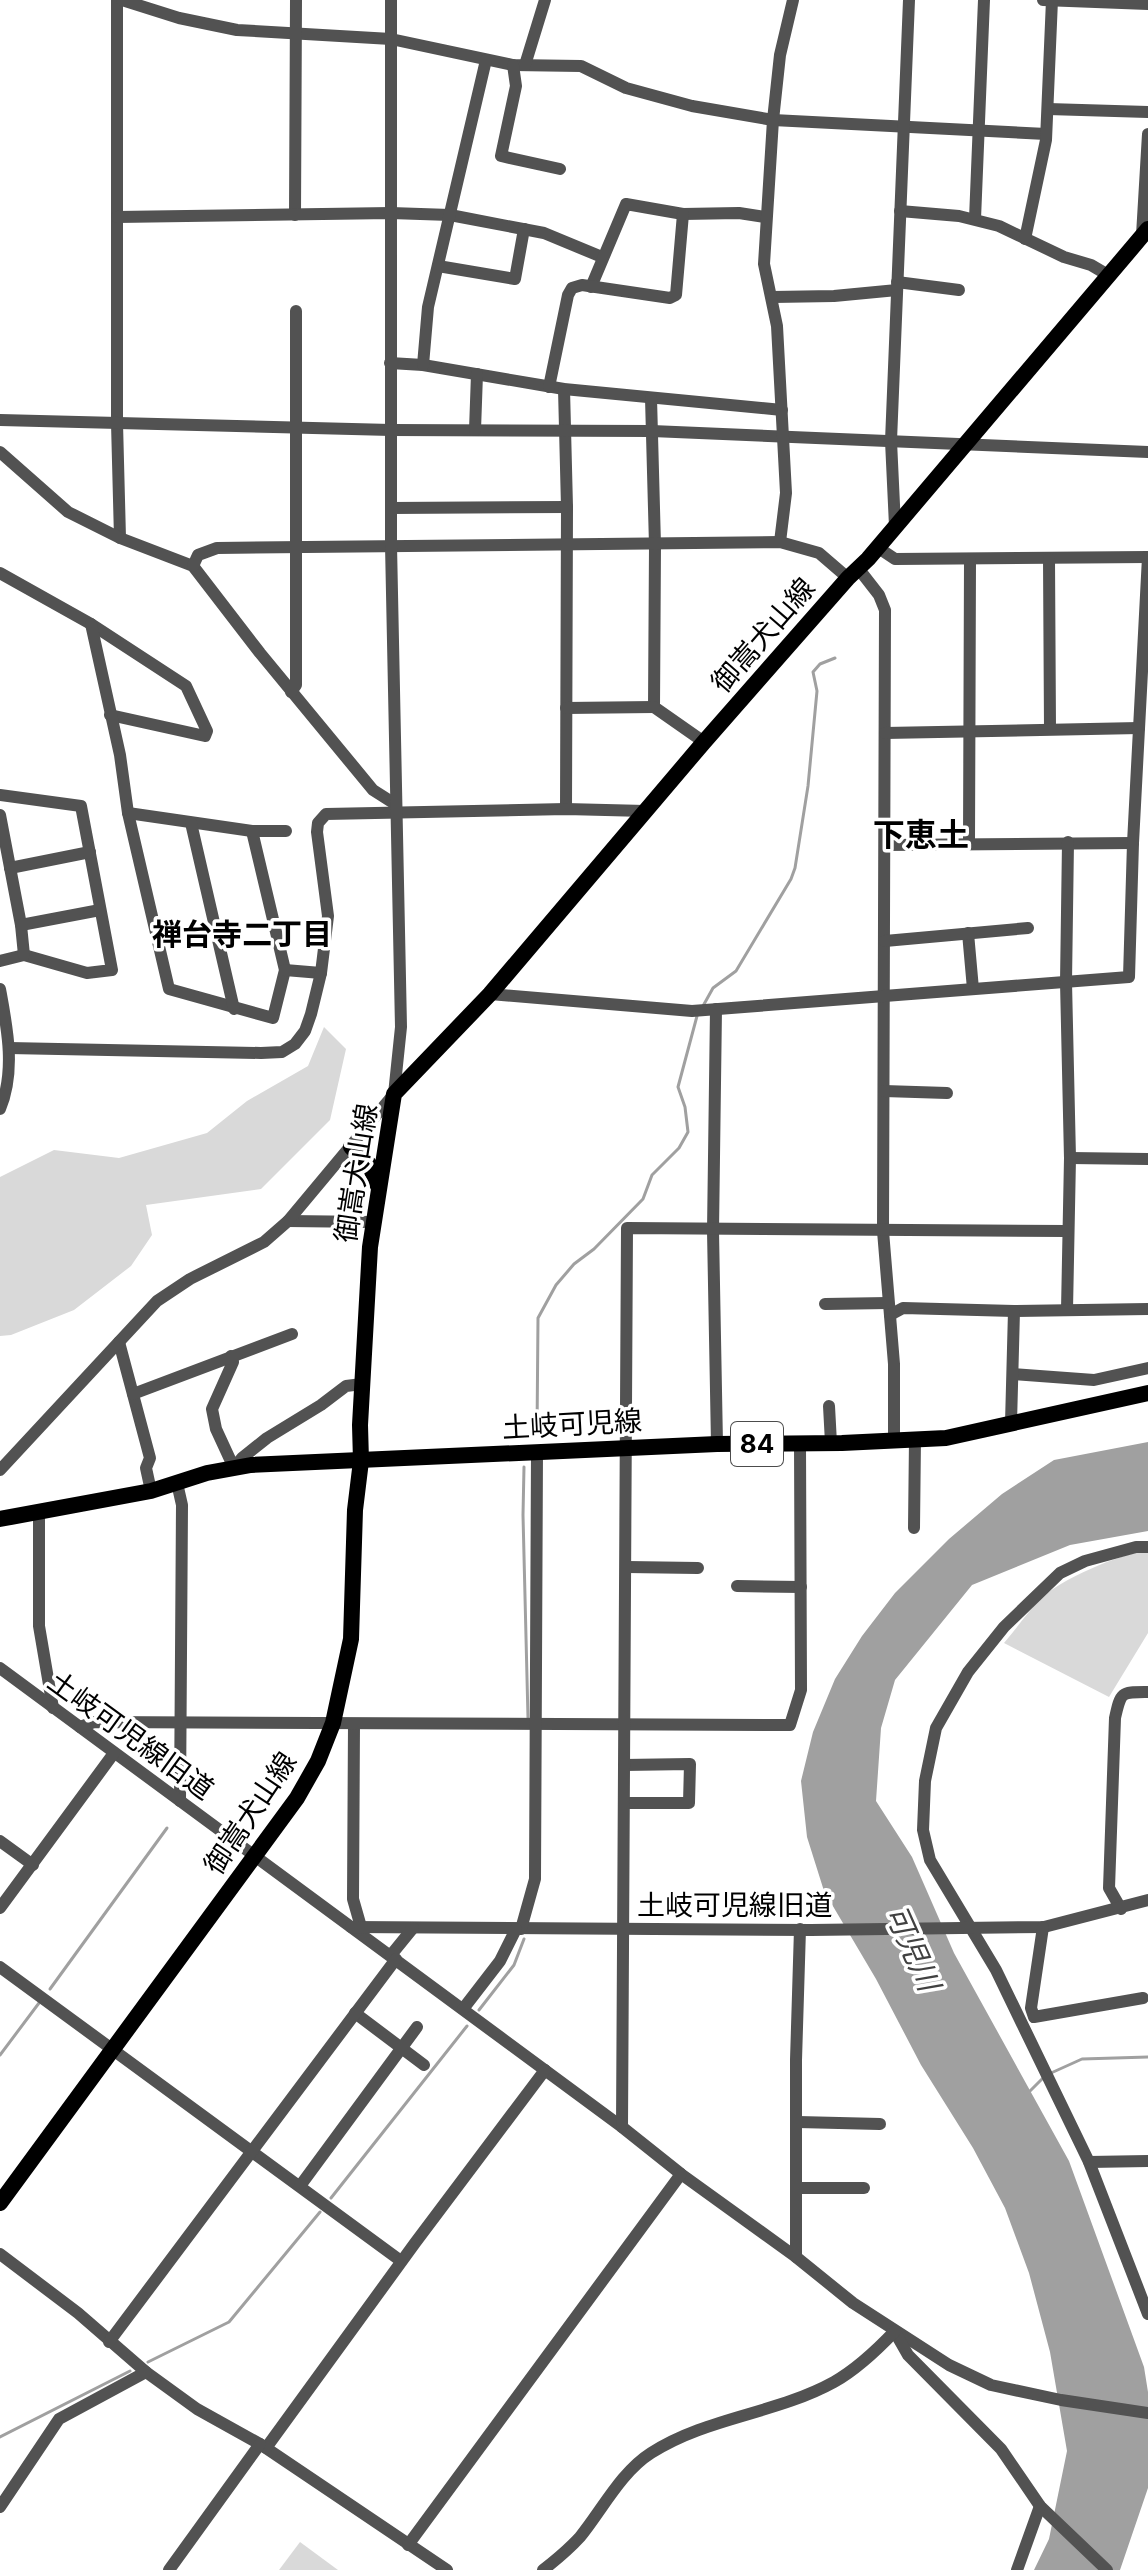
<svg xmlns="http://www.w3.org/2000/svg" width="1148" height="2570" viewBox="0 0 1148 2570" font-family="Inter,'Noto Sans JP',sans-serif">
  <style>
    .green { fill: #d9d9d9 }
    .water { fill: #a0a0a0 }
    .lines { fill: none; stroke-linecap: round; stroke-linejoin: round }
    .stream { stroke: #a0a0a0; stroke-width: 3 }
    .minor { stroke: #525252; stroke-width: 12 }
    .major { stroke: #000; stroke-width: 16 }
    .labels { text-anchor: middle; stroke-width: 7; stroke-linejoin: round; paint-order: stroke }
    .shield { fill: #fff; stroke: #4c4c4c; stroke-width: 2 }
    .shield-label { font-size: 26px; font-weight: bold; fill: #000 }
    .street-label { font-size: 28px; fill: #000; stroke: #fff }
    .neighbourhood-label { font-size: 30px; font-weight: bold; fill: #000; stroke: #fff }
    .water-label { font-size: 30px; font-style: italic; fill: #414141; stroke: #fff }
    .quarter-label { font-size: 32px; font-weight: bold; fill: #000; stroke: #fff }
  </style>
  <rect width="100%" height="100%" fill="#fff"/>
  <g class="green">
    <path d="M324,1027l22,22 -16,71 -69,69 -115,16 6,30 -21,31 -57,44 -63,25 -11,1v-159l54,-27 65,8 88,-25 40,-32 61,-35z"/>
    <path d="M1148,1551v82l-39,64 -105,-54c12,-14 23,-30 36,-44 20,-19 80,-46 108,-48z"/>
    <path d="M300,2542l38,28h-59z"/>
  </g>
  <path class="water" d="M1148,1442v89l-78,14 -98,40 -77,95 -14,48 -5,73 36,56 42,96 115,208 75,206 4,25v96l-28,82h-86l15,-31 18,-88 -17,-99 -21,-79 -24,-65 -32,-60 -52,-83 -45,-86 -52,-88 -17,-54 -6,-56 12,-49 22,-53 27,-43 33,-43 54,-54 53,-45 52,-34z"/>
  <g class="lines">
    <g class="stream">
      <path d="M703,1006l10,-18 23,-17 55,-92 4,-11 13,-82 9,-95 -4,-19 7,-8 15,-6"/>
      <path d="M537,1432l1,-114 18,-33 18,-21 20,-15 49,-50 9,-24 27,-27 9,-16 -3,-25 -7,-20 19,-71"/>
      <path d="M524,1467l-1,48 5,203"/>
      <path d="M50,1989l117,-161"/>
      <path d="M479,2010l35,-45 10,-26"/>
      <path d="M0,2055l39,-52"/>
      <path d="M1051,2073l31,-14 66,-2"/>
      <path d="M1030,2091l14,-14"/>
      <path d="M331,2198l136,-172"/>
      <path d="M148,2362l81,-40 91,-110"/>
      <path d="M0,2437l130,-66"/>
    </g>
    <g class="minor">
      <path d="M117,0v423l3,115"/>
      <path d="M122,0l57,18 58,12 154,9 122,26 68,1 45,22 66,18 81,14 273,14"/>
      <path d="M1043,0l105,4"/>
      <path d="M513,65l3,21 -15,70 59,13"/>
      <path d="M525,65l20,-65"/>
      <path d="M1048,109l100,3"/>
      <path d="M900,211l59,5 40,10 65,31 27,8 17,10"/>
      <path d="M295,215l1,-215"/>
      <path d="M117,217l274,-4 59,2 94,18 58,24"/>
      <path d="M975,219l9,-219"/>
      <path d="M1142,235l6,-101"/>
      <path d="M1025,239l21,-99 6,-140"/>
      <path d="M438,266l77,13 9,-50"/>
      <path d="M897,282l62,8"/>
      <path d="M591,287l35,-83 57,10 56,-1 26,4"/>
      <path d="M773,297l61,-1 63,-6"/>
      <path d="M390,363l33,2 141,24 218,21"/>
      <path d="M423,365l5,-58 58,-247"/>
      <path d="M549,387l19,-92 4,-7 10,-3 88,13 6,-3 7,-81"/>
      <path d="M564,389l3,118 -1,302"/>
      <path d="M651,398l4,147 -1,162 50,35"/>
      <path d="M0,420l391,10 261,1 496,21"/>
      <path d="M475,430l2,-56"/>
      <path d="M0,452l68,60 52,26 73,28 67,87 113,137 22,14"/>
      <path d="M391,508l176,-1"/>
      <path d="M895,526l-4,-85 18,-441"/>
      <path d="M780,542l6,-49 -9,-167 -13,-62 9,-144 7,-65 13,-55"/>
      <path d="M877,547l18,12 253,-2"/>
      <path d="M1049,559l1,170"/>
      <path d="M193,566l5,-11 19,-7 563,-6 39,11 29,25"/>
      <path d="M858,568l21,27 6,15 -2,621 11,133v77"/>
      <path d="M0,573l91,51 95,62 21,45 -2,5 -95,-21"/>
      <path d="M91,624l29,131 8,58 41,176 104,29 12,-48 -33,-139"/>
      <path d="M291,692l5,-7v-374"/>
      <path d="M566,708l88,-1"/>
      <path d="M885,733l254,-5"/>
      <path d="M0,795l81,11 31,164 -25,3 -63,-18 -24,6"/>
      <path d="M128,813l124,18h34"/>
      <path d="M0,815l21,110 3,30"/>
      <path d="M191,823l43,186"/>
      <path d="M969,843l1,-282"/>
      <path d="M885,845l248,-2"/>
      <path d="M10,868l80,-16"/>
      <path d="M21,925l79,-15"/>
      <path d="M968,933l5,56"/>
      <path d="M885,941l143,-13"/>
      <path d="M285,970l36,3"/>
      <path d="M0,989c7,38 16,82 0,120"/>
      <path d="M490,994l202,17 437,-34 4,-134 15,-286"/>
      <path d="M716,1009l-3,222 4,213"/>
      <path d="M9,1048l252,5 21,-1 13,-8 10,-13 6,-17 10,-41 7,-57 -11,-84 1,-9 8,-9 240,-5 79,2"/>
      <path d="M884,1091l63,2"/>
      <path d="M1070,1158l78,1"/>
      <path d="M288,1221l84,1"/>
      <path d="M825,1304l63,-1"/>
      <path d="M1067,1310l3,-152 -4,-176 2,-140"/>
      <path d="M890,1315l13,-7 111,3 134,-2"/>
      <path d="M119,1342l31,116 -4,10 5,23"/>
      <path d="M231,1356l2,6 -21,47 4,20 18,39 8,-10 25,-20 54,-33 25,-19 16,-2"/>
      <path d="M1014,1374l80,6 54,-12"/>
      <path d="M133,1394l159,-60"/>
      <path d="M829,1406l2,37"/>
      <path d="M1011,1423l3,-112"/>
      <path d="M0,1470l157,-169 33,-22 74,-37 24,-21 106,-127 7,-67 -10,-482v-545"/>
      <path d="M177,1483l5,22 -2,296"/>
      <path d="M39,1512v114l14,82"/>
      <path d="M914,1528l1,-89"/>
      <path d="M1148,1547h-12l-51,14 -25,12 -56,54 -36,45 -32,56 -11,53 -2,49 7,30 66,110 93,192 59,152"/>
      <path d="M627,1567l71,1"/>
      <path d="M737,1586l64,1"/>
      <path d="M0,1668l622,459 59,47 115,83 57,46 96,62 42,20 70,15 87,13"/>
      <path d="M354,1724l-1,175 8,28"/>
      <path d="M80,1727l14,-5 696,3 11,-35 -1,-246"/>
      <path d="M624,1803h65l1,-39 -66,1"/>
      <path d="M0,1841l33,24"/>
      <path d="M0,1908l114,-155"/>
      <path d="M1121,1909l-12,-21 6,-170c6,-27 6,-26 33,-26"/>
      <path d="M351,1927l460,3 233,-3 104,-27"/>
      <path d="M1043,1927l-12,81 3,9 109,-19"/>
      <path d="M521,1929l14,-50 2,-427"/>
      <path d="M391,1955l22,-27"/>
      <path d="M0,1967l401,294"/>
      <path d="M463,2009l37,-48 16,-32"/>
      <path d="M355,2013l69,52"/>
      <path d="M798,2122l82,2"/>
      <path d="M622,2127l5,-899 440,3"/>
      <path d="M1089,2162l59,-1"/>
      <path d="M300,2186l117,-159"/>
      <path d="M797,2188h67"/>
      <path d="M0,2254l78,59 68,59 51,37 63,35 187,126"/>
      <path d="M796,2257v-197l4,-131"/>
      <path d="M896,2334l12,21 93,94 39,57 67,64"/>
      <path d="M109,2342l287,-383"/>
      <path d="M266,2448l149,-205 130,-173"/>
      <path d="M0,2507l59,-88 87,-47"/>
      <path d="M408,2545l273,-371"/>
      <path d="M169,2570l91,-126"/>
      <path d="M543,2570c13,-10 26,-21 37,-33 22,-27 41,-65 71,-84 56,-36 125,-39 183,-71 23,-13 42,-31 61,-51"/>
      <path d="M1017,2570l23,-64"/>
    </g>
    <g class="major">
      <path d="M351,1147l18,17 9,22"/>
      <path d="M0,1519l151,-28 56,-18 44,-8 466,-21 125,-1 104,-5 202,-45"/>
      <path d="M0,2203l297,-405 21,-37 15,-38 18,-84 4,-129 6,-49 -1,-36 10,-178 24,-153 96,-100 214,-252 144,-164 20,-19 280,-330"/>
    </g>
  </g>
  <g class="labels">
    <rect class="shield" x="731" y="1422" width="52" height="44" rx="6"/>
    <g class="shield-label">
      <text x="757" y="1453">84</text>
    </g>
    <g class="street-label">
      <text transform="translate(763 635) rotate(-49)" y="10">御嵩犬山線</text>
      <text transform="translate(356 1173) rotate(-81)" y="10">御嵩犬山線</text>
      <text transform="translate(572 1424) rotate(-3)" y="10">土岐可児線</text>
      <text transform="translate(131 1735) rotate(36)" y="10">土岐可児線旧道</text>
      <text transform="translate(250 1813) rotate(-56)" y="10">御嵩犬山線</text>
      <text x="735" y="1915">土岐可児線旧道</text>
    </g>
    <g class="neighbourhood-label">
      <text x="242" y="945">禅台寺二丁目</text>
    </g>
    <g class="water-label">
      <text transform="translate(912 1948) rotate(66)" y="10">可児川</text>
    </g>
    <g class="quarter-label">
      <text x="921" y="846">下恵土</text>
    </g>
  </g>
</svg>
